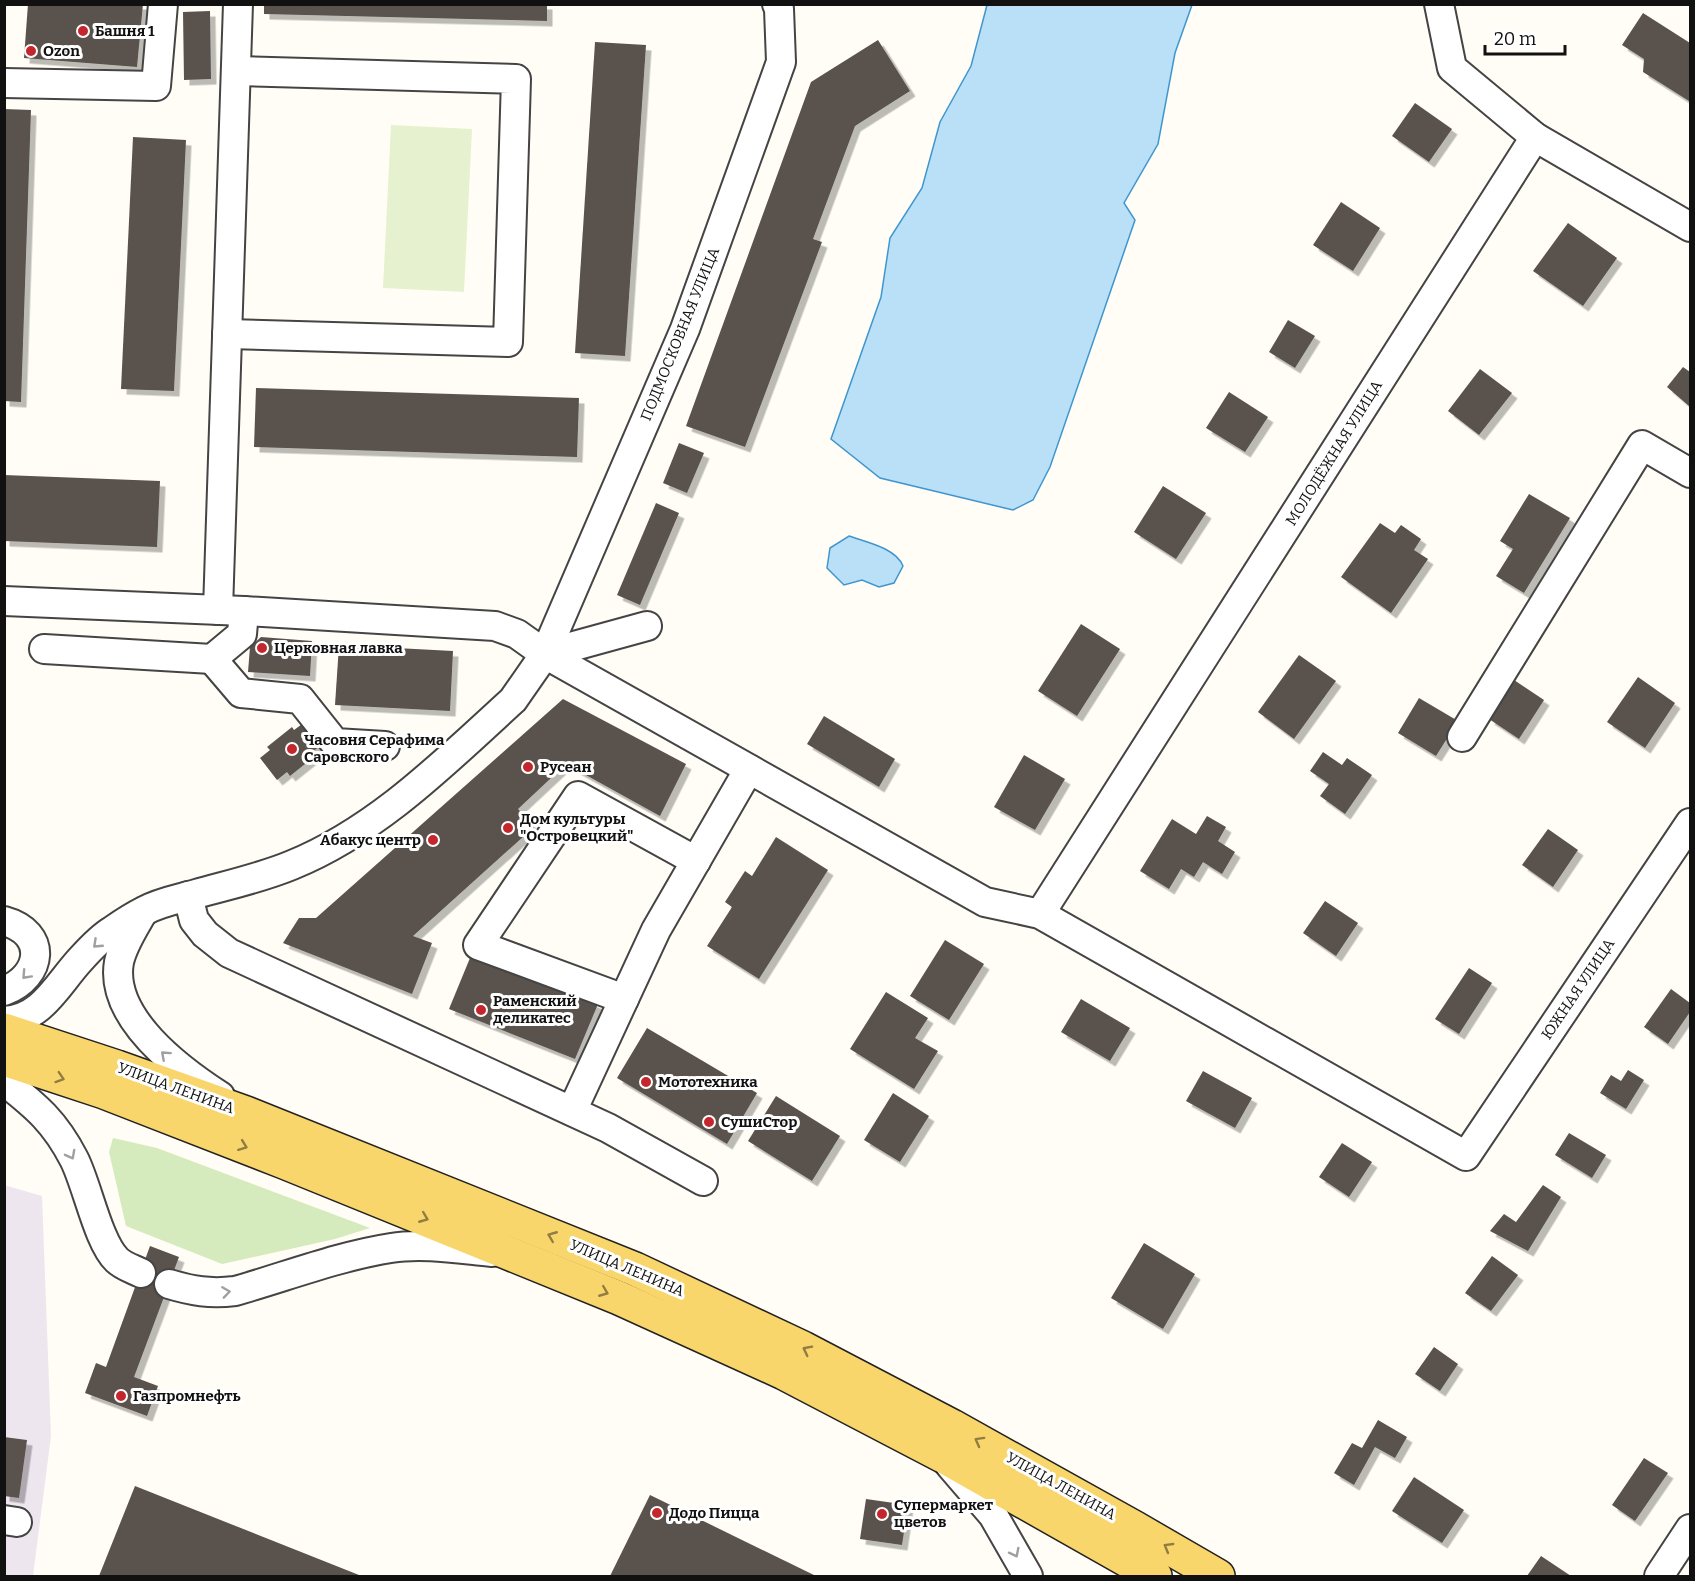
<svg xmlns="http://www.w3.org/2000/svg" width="1695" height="1581" viewBox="0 0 1695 1581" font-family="Bitter,serif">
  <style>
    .industrial { fill: #eee6ef }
    .green { fill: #d5ebbd }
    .pitch { fill: #e6f2cf }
    .water { fill: #b9e0f7; stroke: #3f96cf; stroke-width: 1.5 }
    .building { fill: #5a524d; filter: url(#shadow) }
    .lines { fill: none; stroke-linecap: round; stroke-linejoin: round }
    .minor-casing { stroke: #444; stroke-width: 32 }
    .major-casing { stroke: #222; stroke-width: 36 }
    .minor { stroke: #fff; stroke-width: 28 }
    .major { stroke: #f9d66b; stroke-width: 33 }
    .oneway { stroke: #a0a0a0 }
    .oneway2 { stroke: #917d42 }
    .poi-dot { fill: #c4262e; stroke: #fff; stroke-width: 2 }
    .labels { text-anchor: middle; stroke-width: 6; stroke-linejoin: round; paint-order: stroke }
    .poi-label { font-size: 15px; font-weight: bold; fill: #111; stroke: #fff; text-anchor: start }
    .street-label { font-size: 15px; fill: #111; stroke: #fff }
  </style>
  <defs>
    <filter id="shadow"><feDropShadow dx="5.5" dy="5.5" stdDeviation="0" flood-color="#0004"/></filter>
  </defs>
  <rect width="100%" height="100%" fill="#fffdf5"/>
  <path class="industrial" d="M4,1185l38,11 9,240 -18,140h-28z"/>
  <path class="green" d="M113,1138l44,10 213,80 -35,11 -113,25 -96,-38 -17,-74z"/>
  <path class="pitch" d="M391,125l81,4 -8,163 -81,-4z"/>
  <g class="water">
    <path d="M987,5h205l-17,48 -17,91 -34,59 11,17 -85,247 -17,33 -20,10 -133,-32 -49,-39 50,-142 9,-59 32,-50 18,-66 31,-56z"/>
    <path d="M849,536c17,6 47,12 54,30l-9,17 -15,4 -17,-7 -18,5 -17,-17 3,-20z"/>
  </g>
  <g class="building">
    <path d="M28,4h115l-6,63 -113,-9z"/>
    <path d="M264,4h283v17l-283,-7z"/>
    <path d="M210,11l1,68 -27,1 -1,-68z"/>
    <path d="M1643,13l47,30v55l-1,3 -46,-29 1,-13 -22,-14z"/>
    <path d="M878,40l32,51 -55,35 -42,113 9,3 -77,205 -59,-21 125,-344z"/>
    <path d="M595,42l51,3 -21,311 -50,-3z"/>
    <path d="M1415,103l37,26 -23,33 -37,-26z"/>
    <path d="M4,109l27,1 -10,292 -17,-1z"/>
    <path d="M133,137l53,3 -12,251 -53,-2z"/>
    <path d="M1341,202l39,26 -27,43 -40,-26z"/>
    <path d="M1568,223l49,35 -34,48 -50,-35z"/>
    <path d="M1288,320l27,16 -20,32 -26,-16z"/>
    <path d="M1683,367l7,5 -1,34 -22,-19z"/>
    <path d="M1480,369l32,24 -33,42 -31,-24z"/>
    <path d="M256,388l323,10 -2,59 -323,-10z"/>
    <path d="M1229,392l39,25 -23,35 -39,-24z"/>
    <path d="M679,443l25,10 -17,40 -24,-10z"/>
    <path d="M4,475l156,6 -3,66 -153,-6z"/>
    <path d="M1163,486l43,27 -30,46 -42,-27z"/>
    <path d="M1529,494l41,24 -46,75 -28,-17 17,-27 -13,-8z"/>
    <path d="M656,503l23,10 -39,92 -23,-10z"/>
    <path d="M1380,523l15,10 6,-8 20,14 -7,11 14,9 -37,54 -50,-36z"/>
    <path d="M1081,624l39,25 -43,67 -39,-25z"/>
    <path d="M261,637l51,4 -2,35 -62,-4 2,-25z"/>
    <path d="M339,645l114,6 -3,60 -115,-6z"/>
    <path d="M1299,655l37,26 -42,58 -36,-27z"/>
    <path d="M1638,677l37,26 -30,45 -38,-26z"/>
    <path d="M1514,680l30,20 -25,39 -30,-20z"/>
    <path d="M1419,698l39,23 -22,35 -38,-23z"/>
    <path d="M563,699l123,65 -26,52 -94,-52 -48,45 16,18 -121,109 19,7 -20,51 -129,-51 16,-25h17z"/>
    <path d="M824,716l71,43 -16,28 -72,-43z"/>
    <path d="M309,719l18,22 -15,11 3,4 -25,20 -3,-4 -10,8 -17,-22 10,-8 -3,-3 25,-20 2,3z"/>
    <path d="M1323,752l19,13 5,-7 25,17 -27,39 -25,-18 9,-12 -19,-13z"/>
    <path d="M1024,755l41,24 -30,51 -41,-23z"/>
    <path d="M1207,816l19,11 -8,14 17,11 -13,22 -19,-12 -9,15 -13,-8 -12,20 -29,-18 32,-52 24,15z"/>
    <path d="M1548,829l30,21 -25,37 -31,-22z"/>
    <path d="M776,837l52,33 -69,109 -52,-33 25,-39 -7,-5 20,-31 7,5z"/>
    <path d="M1325,901l33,22 -22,33 -33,-23z"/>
    <path d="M945,940l39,24 -35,56 -39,-24z"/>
    <path d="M470,958l128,46 -23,55 -126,-50z"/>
    <path d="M1469,968l23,15 -33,51 -24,-15z"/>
    <path d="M1671,989l19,14v9l-22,32 -24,-17z"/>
    <path d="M886,992l42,26 -13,20 23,13 -24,38 -64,-40z"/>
    <path d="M1081,999l49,29 -20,33 -49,-29z"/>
    <path d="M647,1028l110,65 -30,51 -110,-66z"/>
    <path d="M1628,1070l16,10 -18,29 -26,-16 11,-18 10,6z"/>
    <path d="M1203,1071l49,27 -17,30 -49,-27z"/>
    <path d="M893,1093l36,23 -29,46 -36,-22z"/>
    <path d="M776,1096l64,40 -28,45 -64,-40z"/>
    <path d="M1569,1133l37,22 -14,23 -37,-23z"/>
    <path d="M1342,1143l30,19 -23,35 -30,-20z"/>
    <path d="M1543,1185l18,12 -33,54 -38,-20 14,-17 12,8z"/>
    <path d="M1144,1243l51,31 -32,55 -52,-31z"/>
    <path d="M150,1246l29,11 -45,120 24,9 -11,30 -62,-23 11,-30 10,4z"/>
    <path d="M1492,1256l26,19 -27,36 -26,-18z"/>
    <path d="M1434,1347l24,17 -18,27 -25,-17z"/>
    <path d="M1378,1420l29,17 -12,21 -20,-11 -21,38 -20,-12 18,-30 10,5z"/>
    <path d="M4,1437l23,3 -8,58 -15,-2z"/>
    <path d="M1644,1458l24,15 -33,48 -23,-16z"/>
    <path d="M1414,1477l50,33 -22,33 -50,-32z"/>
    <path d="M135,1486l224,89v1h-260z"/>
    <path d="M650,1495l166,81h-206z"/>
    <path d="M866,1499l42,6 -6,40 -42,-6z"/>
    <path d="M1541,1556l30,20h-44z"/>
  </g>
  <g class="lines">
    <g class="minor-casing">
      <g id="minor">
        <path d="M1439,4l13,64 83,69 155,90"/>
        <path d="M4,83l152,3 7,-82"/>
        <path d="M227,334l281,8 8,-263 -280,-8"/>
        <path d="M4,601l240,10 251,15 22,8 28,20 440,248 55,12 426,242 224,-333"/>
        <path d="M218,610l20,-606"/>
        <path d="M44,649l168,10 30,-25 2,-23"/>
        <path d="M545,654l102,-28"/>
        <path d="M212,659l29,34 59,6 35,44 50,3"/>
        <path d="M1462,737l180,-292 48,28"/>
        <path d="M188,896l6,24 11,14 24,19 379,175 95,53"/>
        <path d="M143,912c-9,16 -20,32 -24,50 -10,56 61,108 101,134"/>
        <path d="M1040,914l495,-777"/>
        <path d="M4,921c44,12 39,55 0,70"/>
        <path d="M624,999l-146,-54 100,-149 118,65"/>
        <path d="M4,1021c38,-2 53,-36 76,-61 9,-10 21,-23 33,-30 10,-7 21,-14 31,-19 16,-9 35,-12 52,-17 32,-9 65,-16 96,-29 86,-35 154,-104 221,-165l32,-46 140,-325 96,-267 -2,-53 -2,-5"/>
        <path d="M4,1081c32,25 51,41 70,78 13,25 24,83 43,101 6,6 16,9 24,13"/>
        <path d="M572,1111l84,-181 93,-161"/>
        <path d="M169,1284c23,7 41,10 66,7 50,-14 104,-35 156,-43 32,-5 68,1 101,4"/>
        <path d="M950,1465l43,50 35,61"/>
        <path d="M4,1520l13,2"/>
        <path d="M1659,1576l31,-47"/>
      </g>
    </g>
    <g class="major-casing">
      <g id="major">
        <path d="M4,1030l113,37 129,46 389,156 168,79 149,78 183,102 83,48"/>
        <path d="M4,1059l100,33 180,70 335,136 165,75 159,83 212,120"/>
      </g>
    </g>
    <use href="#minor" class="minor"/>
    <use href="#major" class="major"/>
  </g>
  <defs><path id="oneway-chevron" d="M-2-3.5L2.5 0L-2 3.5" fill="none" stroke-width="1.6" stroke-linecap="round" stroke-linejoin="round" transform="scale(1.5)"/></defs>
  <g class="oneway">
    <use href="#oneway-chevron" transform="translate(97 944) rotate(137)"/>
    <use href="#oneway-chevron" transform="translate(26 975) rotate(133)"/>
    <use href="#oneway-chevron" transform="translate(165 1055) rotate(-138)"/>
    <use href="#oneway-chevron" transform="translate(71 1155) rotate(62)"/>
    <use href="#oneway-chevron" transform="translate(226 1292) rotate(-8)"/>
    <use href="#oneway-chevron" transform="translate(1015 1553) rotate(63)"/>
  </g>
  <g class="oneway2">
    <use href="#oneway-chevron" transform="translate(60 1078) rotate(18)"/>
    <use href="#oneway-chevron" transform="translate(243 1146) rotate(21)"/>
    <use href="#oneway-chevron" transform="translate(424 1218) rotate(22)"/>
    <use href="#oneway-chevron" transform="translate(552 1236) rotate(-158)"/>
    <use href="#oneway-chevron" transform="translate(604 1292) rotate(22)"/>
    <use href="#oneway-chevron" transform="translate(807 1350) rotate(-153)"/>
    <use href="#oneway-chevron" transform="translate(979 1441) rotate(-151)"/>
    <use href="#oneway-chevron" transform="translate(1168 1547) rotate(-150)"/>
  </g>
  <g class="poi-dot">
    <circle cx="83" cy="31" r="6"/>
    <circle cx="31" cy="51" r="6"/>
    <circle cx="262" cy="648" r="6"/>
    <circle cx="292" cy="749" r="6"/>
    <circle cx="528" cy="767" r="6"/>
    <circle cx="508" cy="828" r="6"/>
    <circle cx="433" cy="840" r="6"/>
    <circle cx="481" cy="1010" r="6"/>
    <circle cx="646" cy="1082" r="6"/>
    <circle cx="709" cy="1122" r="6"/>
    <circle cx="121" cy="1396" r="6"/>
    <circle cx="657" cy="1513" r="6"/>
    <circle cx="882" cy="1514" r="6"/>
  </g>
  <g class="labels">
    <g class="poi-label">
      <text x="95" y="36">Башня 1</text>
      <text x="43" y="56">Ozon</text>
      <text x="274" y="653">Церковная лавка</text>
      <text x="304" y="745">Часовня Серафима<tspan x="304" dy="17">Саровского</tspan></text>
      <text x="540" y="772">Русеан</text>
      <text x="520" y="824">Дом культуры<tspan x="520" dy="17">"Островецкий"</tspan></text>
      <text x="421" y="845" text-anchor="end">Абакус центр</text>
      <text x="493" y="1006">Раменский<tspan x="493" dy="17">деликатес</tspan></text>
      <text x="658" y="1087">Мототехника</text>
      <text x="721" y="1127">СушиСтор</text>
      <text x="133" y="1401">Газпромнефть</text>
      <text x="894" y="1510">Супермаркет<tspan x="894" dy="17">цветов</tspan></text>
      <text x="669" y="1518">Додо Пицца</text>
    </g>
    <g class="street-label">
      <text transform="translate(680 334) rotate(-68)" y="5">ПОДМОСКОВНАЯ УЛИЦА</text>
      <text transform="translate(1334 453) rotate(-58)" y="5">МОЛОДЁЖНАЯ УЛИЦА</text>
      <text transform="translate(1578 989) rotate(-56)" y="5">ЮЖНАЯ УЛИЦА</text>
      <text transform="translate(176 1088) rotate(20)" y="5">УЛИЦА ЛЕНИНА</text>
      <text transform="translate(627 1268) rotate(23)" y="5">УЛИЦА ЛЕНИНА</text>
      <text transform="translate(1061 1486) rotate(29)" y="5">УЛИЦА ЛЕНИНА</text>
    </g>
  </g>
  <rect width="1695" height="1581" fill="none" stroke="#111111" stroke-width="12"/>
  <path d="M1485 45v9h80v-9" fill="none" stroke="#111111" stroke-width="3"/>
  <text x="1494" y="45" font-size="18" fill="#111111" stroke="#ffffff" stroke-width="4.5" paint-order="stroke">20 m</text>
</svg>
